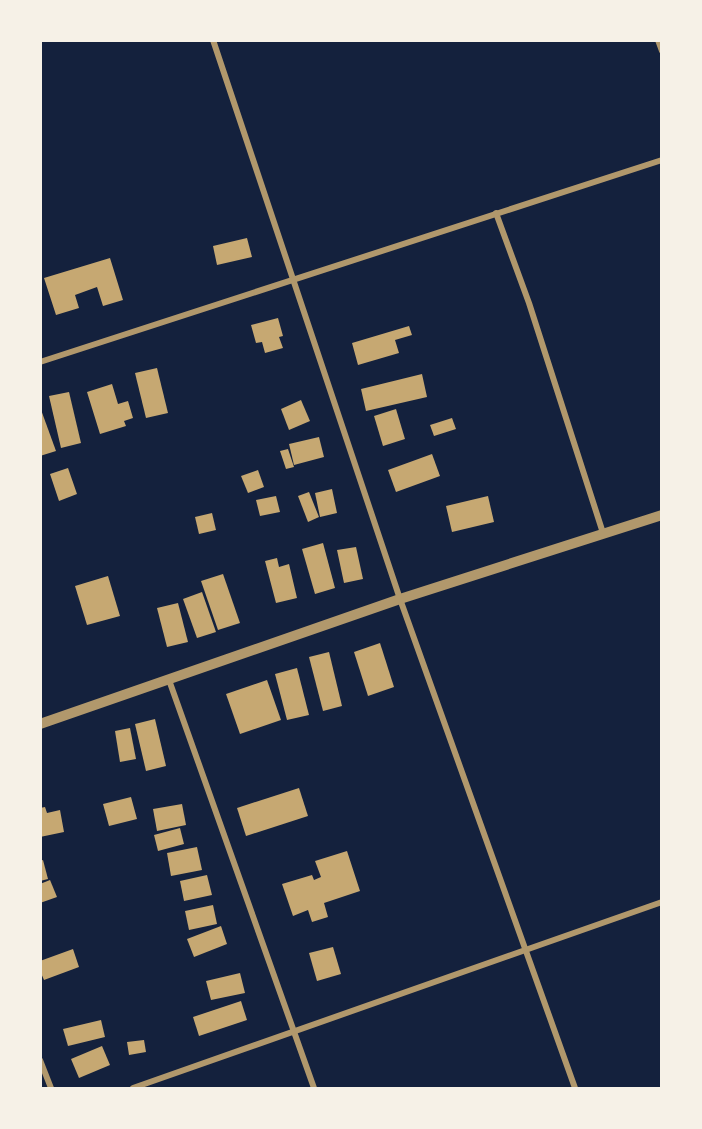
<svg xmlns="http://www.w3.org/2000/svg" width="702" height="1129" viewBox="0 0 702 1129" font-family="Barlow,sans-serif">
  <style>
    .building { fill: #c6a872 }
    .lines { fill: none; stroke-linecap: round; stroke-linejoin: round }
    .minor { stroke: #b1986c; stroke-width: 6 }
    .tertiary { stroke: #b1986c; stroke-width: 10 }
  </style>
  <rect width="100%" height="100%" fill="#14213d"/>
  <g class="building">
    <path d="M247,238l5,19 -35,8 -4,-19z"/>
    <path d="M110,258l13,42 -20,6 -6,-19 -22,8 4,13 -23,7 -12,-37z"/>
    <path d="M278,318l5,18 -4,1 4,11 -18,5 -3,-11 -6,1 -5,-18z"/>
    <path d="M409,326l3,9 -17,5 4,13 -41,12 -6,-22z"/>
    <path d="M157,368l11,45 -22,5 -11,-45z"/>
    <path d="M422,374l5,23 -61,14 -5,-22z"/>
    <path d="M112,384l6,20 10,-3 5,17 -9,3 2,5 -26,8 -13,-42z"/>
    <path d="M69,392l12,51 -20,5 -12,-52z"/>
    <path d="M301,400l9,21 -21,9 -8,-21z"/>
    <path d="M40,407l16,44 -16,5z"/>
    <path d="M396,409l9,30 -22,7 -9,-30z"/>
    <path d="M452,418l4,11 -22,7 -4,-11z"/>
    <path d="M319,437l5,20 -30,8 -5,-21z"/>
    <path d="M288,449l6,18 -8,2 -6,-18z"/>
    <path d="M432,454l8,22 -44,16 -8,-22z"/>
    <path d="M68,468l9,26 -18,7 -9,-27z"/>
    <path d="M258,470l6,17 -16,6 -7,-17z"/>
    <path d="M332,489l5,24 -17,4 -5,-24z"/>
    <path d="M309,492l10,25 -11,5 -10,-26z"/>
    <path d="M276,496l4,16 -20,4 -4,-16z"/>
    <path d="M488,496l6,26 -42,10 -6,-26z"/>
    <path d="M212,513l4,17 -17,4 -4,-17z"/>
    <path d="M323,543l12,45 -20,6 -13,-45z"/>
    <path d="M356,547l7,32 -19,4 -7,-33z"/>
    <path d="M277,558l2,9 10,-3 8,34 -21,5 -11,-42z"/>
    <path d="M223,574l17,49 -22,7 -17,-49z"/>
    <path d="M108,576l12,40 -33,9 -12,-39z"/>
    <path d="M202,592l14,40 -19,6 -14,-39z"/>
    <path d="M178,603l10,39 -21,5 -10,-39z"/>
    <path d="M380,643l14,44 -26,9 -14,-44z"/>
    <path d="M329,652l13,54 -19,5 -14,-54z"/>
    <path d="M297,668l12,47 -22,5 -12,-46z"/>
    <path d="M267,680l14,40 -41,14 -14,-40z"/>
    <path d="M155,719l11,47 -20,5 -11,-47z"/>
    <path d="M130,728l6,31 -16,3 -5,-31z"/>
    <path d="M299,788l9,28 -62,20 -9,-28z"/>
    <path d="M131,797l6,22 -28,7 -6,-22z"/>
    <path d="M182,804l4,21 -29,6 -4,-22z"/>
    <path d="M45,807l2,6 13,-3 4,22 -24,5v-29z"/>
    <path d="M180,828l4,16 -26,7 -4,-16z"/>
    <path d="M197,847l5,23 -31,6 -4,-23z"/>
    <path d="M347,851l13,40 -36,12 4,14 -16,5 -4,-12 -15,6 -11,-32 30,-9 2,5 7,-3 -6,-16z"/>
    <path d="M43,860l5,19 -8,2v-20z"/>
    <path d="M207,875l5,20 -28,6 -4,-20z"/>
    <path d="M50,880l7,17 -17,6v-19z"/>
    <path d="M213,905l4,19 -28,6 -4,-19z"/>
    <path d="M221,926l6,18 -33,13 -7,-18z"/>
    <path d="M333,947l8,27 -24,7 -8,-28z"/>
    <path d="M73,949l6,18 -35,13 -4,-9v-10z"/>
    <path d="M240,973l5,20 -34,7 -5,-19z"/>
    <path d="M241,1001l6,19 -48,16 -6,-19z"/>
    <path d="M101,1020l4,17 -37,9 -5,-17z"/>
    <path d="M144,1040l2,12 -17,3 -2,-13z"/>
    <path d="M102,1046l8,19 -31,13 -8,-19z"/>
  </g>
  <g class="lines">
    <g class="minor">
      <path d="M213,40l187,559 175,489"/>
      <path d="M658,40l4,11"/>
      <path d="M496,213l33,90 74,230"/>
      <path d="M40,362l622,-202"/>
      <path d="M169,680l145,408"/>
      <path d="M40,1060l11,28"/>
      <path d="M133,1088l529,-186"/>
    </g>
    <path class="tertiary" d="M40,724l360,-125 262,-84"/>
  </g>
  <rect width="702" height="1129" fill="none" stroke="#f6f1e7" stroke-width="84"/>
</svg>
